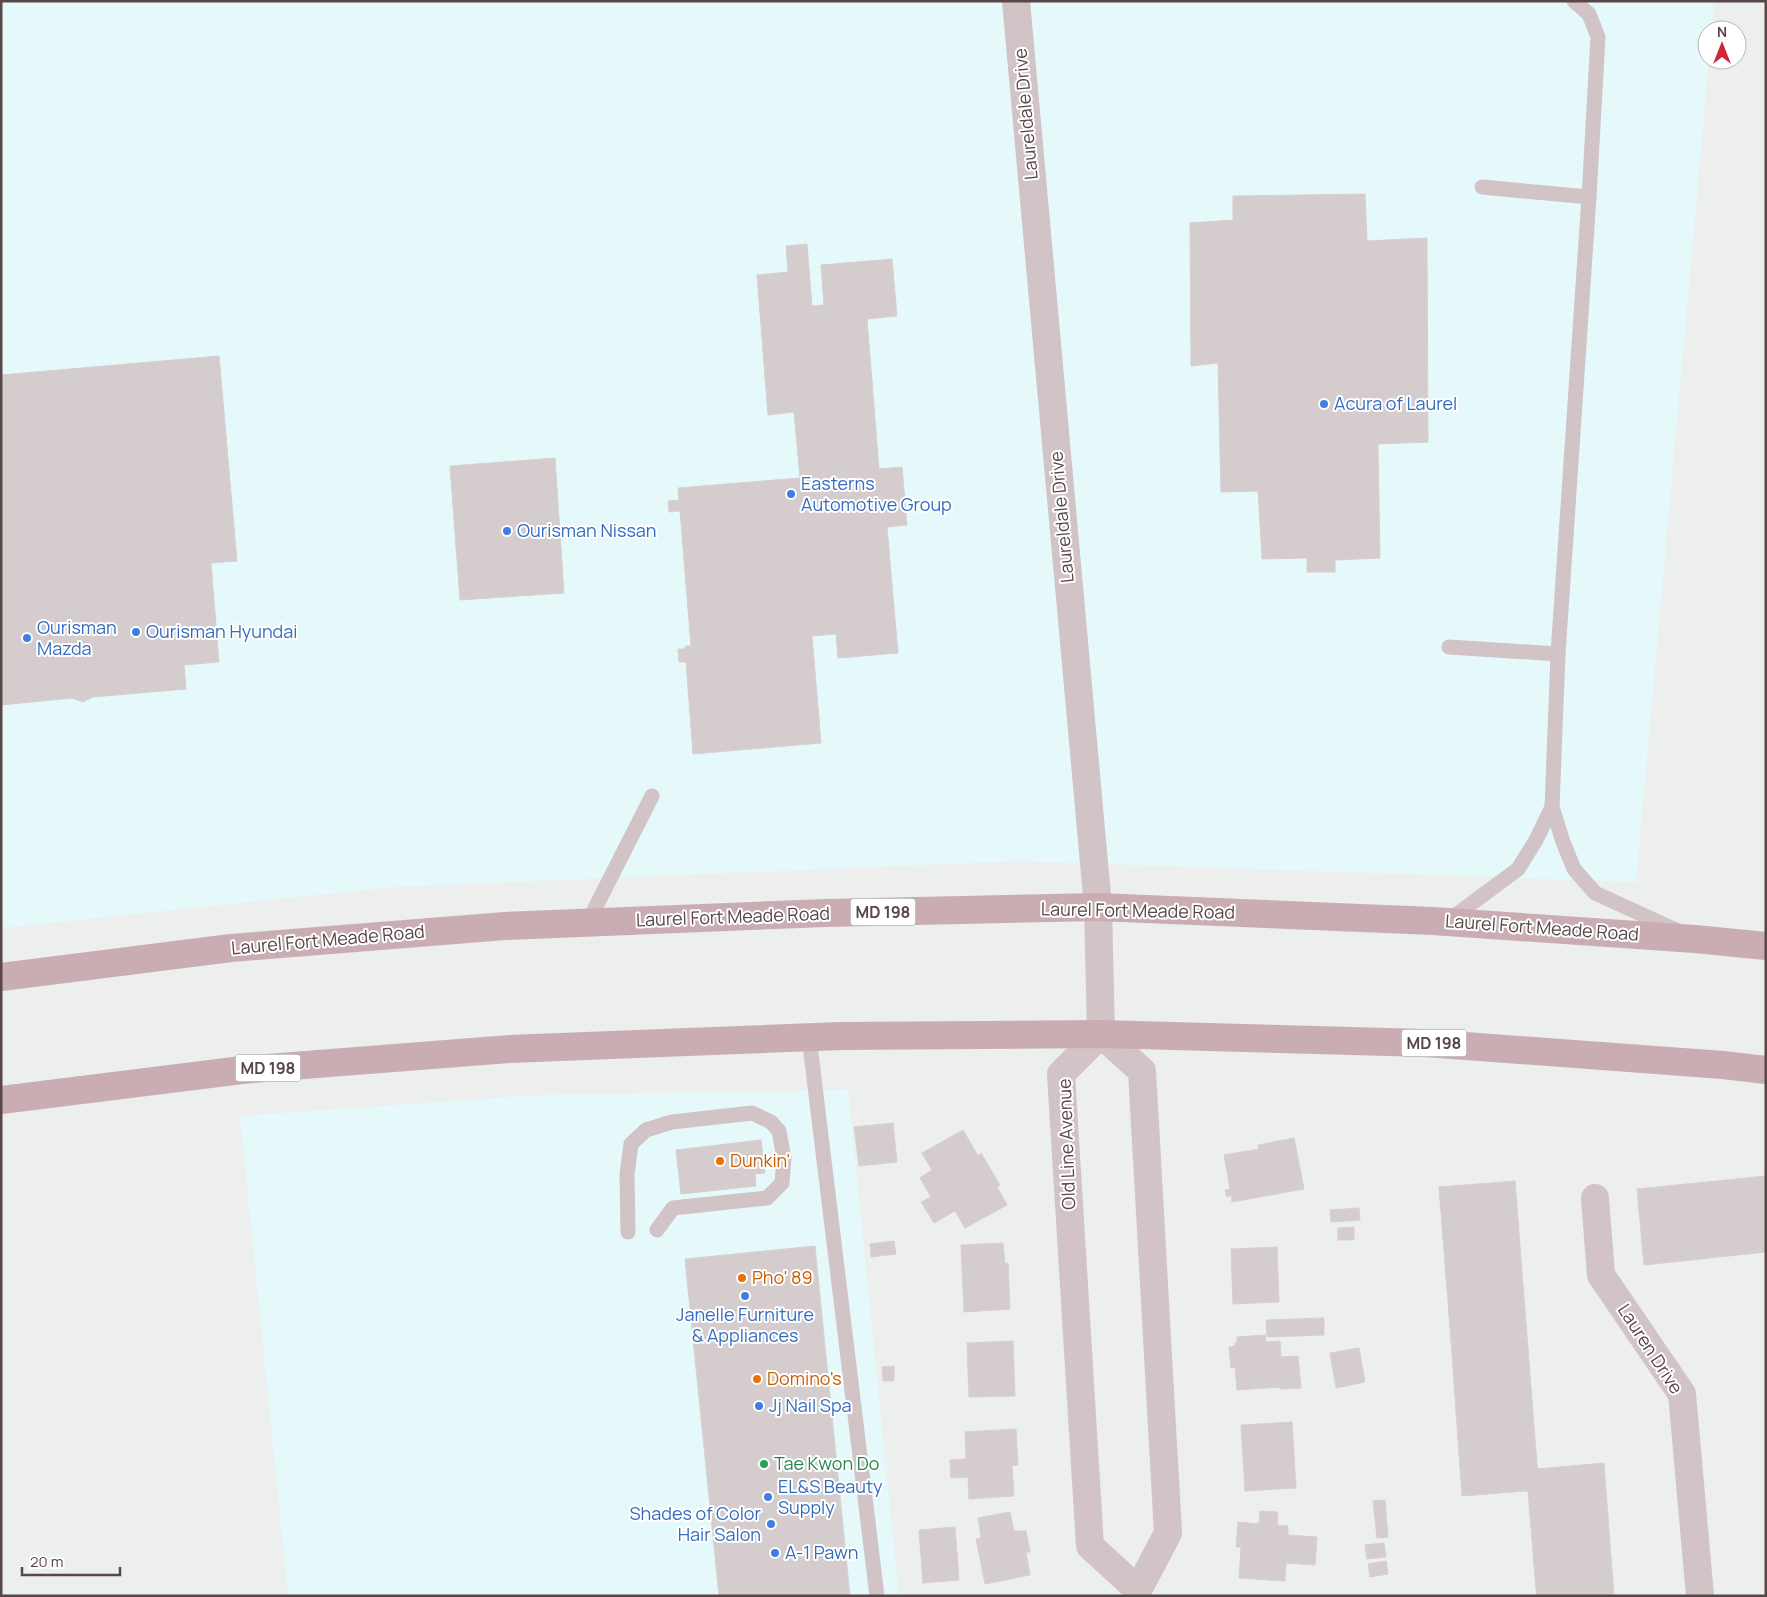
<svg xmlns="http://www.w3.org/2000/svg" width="1767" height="1597" viewBox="0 0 1767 1597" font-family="Manrope,sans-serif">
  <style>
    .commercial { fill: #e5f9fa }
    .building { fill: #d4cccd; stroke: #d7d0d0 }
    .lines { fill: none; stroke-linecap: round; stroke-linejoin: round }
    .lane { stroke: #d2c3c6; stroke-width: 15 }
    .street { stroke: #d2c3c6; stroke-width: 28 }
    .primary { stroke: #c9adb2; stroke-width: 28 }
    .shop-dot { fill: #3f7fe0; stroke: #fff; stroke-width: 2 }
    .food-dot { fill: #e8710a; stroke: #fff; stroke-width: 2 }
    .leisure-dot { fill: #2e9e5b; stroke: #fff; stroke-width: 2 }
    .labels { text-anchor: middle; stroke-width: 4; stroke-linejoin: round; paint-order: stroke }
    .shield { fill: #fff; stroke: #8a7e80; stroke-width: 1 }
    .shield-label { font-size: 16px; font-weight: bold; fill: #584649 }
    .street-label { font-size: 18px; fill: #584649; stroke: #fff }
    .shop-label { font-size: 18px; fill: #366cbe; stroke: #fff; text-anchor: start }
    .food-label { font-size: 18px; fill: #c56008; stroke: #fff; text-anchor: start }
    .leisure-label { font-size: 18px; fill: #27864d; stroke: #fff; text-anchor: start }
  </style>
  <rect width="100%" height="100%" fill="#ecefed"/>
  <g class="commercial">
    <path d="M1,1h1714l-3,29h-5v30h2l-73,822 -618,-21 -625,26 -392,41z"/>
    <path d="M848,1090l51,506h-611l-48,-480 300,-21z"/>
  </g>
  <g class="building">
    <path d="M1365,194l2,47 60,-3 1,204 -50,2 2,114 -45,2v12h-28v-14l-45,1 -4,-68 -37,1 -3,-129 -27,3 -1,-143 43,-3v-24z"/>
    <path d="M807,244l5,62 12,-1 -3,-40 71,-6 5,57 -30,3 12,150 23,-2 5,58 -20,2 11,126 -60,5 -2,-24 -24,2 9,107 -128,11 -7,-92h-7l-1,-13h7v-3h6l-11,-135 -11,1 -1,-11 11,-1 -1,-12 122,-10 -6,-66 -26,3 -11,-140 31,-3 -2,-26z"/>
    <path d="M219,356l18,205 -26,2 8,99 -35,3 2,24 -93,8 -10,5 -11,-4 -71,7v-330z"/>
    <path d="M555,458l9,135 -104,7 -10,-134z"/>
    <path d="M893,1123l4,39 -38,4 -5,-39z"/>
    <path d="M963,1130l15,26 3,-3 19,32 -3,2 10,18 -42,23 -10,-17 -21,12 -13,-21 10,-5 -11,-19 12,-8 -10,-17z"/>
    <path d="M1294,1138l10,51 -72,13 -1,-7 -4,2 -2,-7 5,-1 -6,-34 35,-6 -1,-4z"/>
    <path d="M761,1140l4,33 -10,1 1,12 -75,8 -5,-44z"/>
    <path d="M1766,1176v76l-122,13 -7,-76z"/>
    <path d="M1515,1181l12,155 -76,5 -12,-154z"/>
    <path d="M1359,1208l1,12 -29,2 -1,-12z"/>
    <path d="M1354,1227v13h-16v-12z"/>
    <path d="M894,1241l2,13 -25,3 -1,-13z"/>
    <path d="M1003,1243l2,21 3,-1 2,46 -46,3 -3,-67z"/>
    <path d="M815,1246l35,350h-131l-34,-337z"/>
    <path d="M1277,1247l2,55 -46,2 -2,-55z"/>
    <path d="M1324,1318v17l-57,2 -1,-17z"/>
    <path d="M1265,1335l1,7 14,-1 1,16 17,-1 3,32 -21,1v-2l-43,3 -2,-23 -4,1 -2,-21 6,-1v-3h2v-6z"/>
    <path d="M1527,1336l12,154 -77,6 -11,-155z"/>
    <path d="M1013,1341l2,55 -46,1 -2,-54z"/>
    <path d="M1359,1348l6,34 -29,6 -6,-35z"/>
    <path d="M894,1366v15h-11l-1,-14z"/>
    <path d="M1292,1422l4,66 -51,3 -4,-66z"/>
    <path d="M1016,1429l2,36 -6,1 2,30 -45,3 -1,-22 -17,1 -1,-18 16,-1 -1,-27z"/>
    <path d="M1604,1463l9,120 -77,6 -8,-98 11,-1 -2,-21z"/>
    <path d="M1385,1500l3,37 -11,1 -4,-37z"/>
    <path d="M1260,1511l18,1 -1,13 11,1v9l29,2 -2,28 -29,-2 -1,18 -46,-3 2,-31h-5l2,-25 21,2z"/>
    <path d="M1010,1512l4,19h12l4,21h-4l4,23 -45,9 -9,-45 5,-1 -3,-20z"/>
    <path d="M955,1527l4,53 -36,3 -4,-53z"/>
    <path d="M1384,1543l2,14 -19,2 -2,-14z"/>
    <path d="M1386,1561l2,13 -18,3 -2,-13z"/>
    <path d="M1613,1583l1,13h-77l-1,-7z"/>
  </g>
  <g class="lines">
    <g class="lane">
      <path d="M1574,1l15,13 9,23 -9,160"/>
      <path d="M1482,187l107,10 -31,457 -6,153 11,35 11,27 21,24 83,38"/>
      <path d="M1449,647l109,7"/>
      <path d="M1448,921l70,-52 18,-29 16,-33"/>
      <path d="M588,922l64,-126"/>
      <path d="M809,1037l68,559"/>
      <path d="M628,1232l-1,-58 4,-30 15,-14 26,-8 80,-9 19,9 8,9 5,27 -2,25 -15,15 -94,10 -16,22"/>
    </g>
    <g class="street">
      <path d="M1016,1l82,906 3,127"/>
      <path d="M1101,1034l-40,40 29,472 48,44"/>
      <path d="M1101,1034l41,37 26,462 -30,57v6"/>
      <path d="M1595,1198l6,77 81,119 18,202"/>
    </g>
    <g class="primary">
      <path d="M1,977l230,-29 274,-22 321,-13 272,-6 335,14 262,18 71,7"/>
      <path d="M1,1100l241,-30 268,-21 331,-13 260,-2 324,9 298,22 43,5"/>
    </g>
  </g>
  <g class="shop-dot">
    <circle cx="1324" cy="404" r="5"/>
    <circle cx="791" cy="494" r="5"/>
    <circle cx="507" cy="531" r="5"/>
    <circle cx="136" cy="632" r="5"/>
    <circle cx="27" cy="638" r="5"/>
    <circle cx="745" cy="1296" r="5"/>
    <circle cx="759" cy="1406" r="5"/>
    <circle cx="768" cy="1497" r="5"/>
    <circle cx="771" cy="1524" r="5"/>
    <circle cx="775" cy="1553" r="5"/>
  </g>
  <g class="food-dot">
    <circle cx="720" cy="1161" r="5"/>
    <circle cx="742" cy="1278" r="5"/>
    <circle cx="757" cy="1379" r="5"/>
  </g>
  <circle class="leisure-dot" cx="764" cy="1464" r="5"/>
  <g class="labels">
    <g class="shield">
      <rect x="850.5" y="898.5" width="65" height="27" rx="4"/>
      <rect x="1401.5" y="1029.5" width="65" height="27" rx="4"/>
      <rect x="235.5" y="1054.5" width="65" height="27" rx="4"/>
    </g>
    <g class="shield-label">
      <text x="883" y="918">MD 198</text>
      <text x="1434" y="1049">MD 198</text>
      <text x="268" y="1074">MD 198</text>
    </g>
    <g class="street-label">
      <text transform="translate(1026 114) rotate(-95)" y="6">Laureldale Drive</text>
      <text transform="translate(1062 517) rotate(-95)" y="6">Laureldale Drive</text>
      <text transform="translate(1138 911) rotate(1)" y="6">Laurel Fort Meade Road</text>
      <text transform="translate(733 917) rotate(-2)" y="6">Laurel Fort Meade Road</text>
      <text transform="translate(1542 928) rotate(4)" y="6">Laurel Fort Meade Road</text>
      <text transform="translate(328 940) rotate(-5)" y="6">Laurel Fort Meade Road</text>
      <text transform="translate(1067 1144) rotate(-92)" y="6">Old Line Avenue</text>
      <text transform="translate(1650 1349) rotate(57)" y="6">Lauren Drive</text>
    </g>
    <g class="shop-label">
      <text x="1334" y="410">Acura of Laurel</text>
      <text x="801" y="490">Easterns<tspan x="801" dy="21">Automotive Group</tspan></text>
      <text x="517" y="537">Ourisman Nissan</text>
      <text x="37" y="634">Ourisman<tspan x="37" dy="21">Mazda</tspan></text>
      <text x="146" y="638">Ourisman Hyundai</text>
      <text x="745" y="1321" text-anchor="middle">Janelle Furniture<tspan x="745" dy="21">&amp; Appliances</tspan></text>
      <text x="769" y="1412">Jj Nail Spa</text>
      <text x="778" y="1493">EL&amp;S Beauty<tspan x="778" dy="21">Supply</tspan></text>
      <text x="761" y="1520" text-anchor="end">Shades of Color<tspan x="761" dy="21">Hair Salon</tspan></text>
      <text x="785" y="1559">A-1 Pawn</text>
    </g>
    <g class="food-label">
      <text x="730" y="1167">Dunkin'</text>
      <text x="752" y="1284">Pho' 89</text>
      <text x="767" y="1385">Domino's</text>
    </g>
    <g class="leisure-label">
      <text x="774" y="1470">Tae Kwon Do</text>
    </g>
  </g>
  <rect width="1767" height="1597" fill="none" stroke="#584649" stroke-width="5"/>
  <g transform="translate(1722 45)"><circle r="24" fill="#ffffff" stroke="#bcb5b6"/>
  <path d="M0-4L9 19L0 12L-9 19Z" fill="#cf2538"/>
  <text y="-8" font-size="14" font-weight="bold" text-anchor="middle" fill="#584649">N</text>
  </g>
  <path d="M22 1567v8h98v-8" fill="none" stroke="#584649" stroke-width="2.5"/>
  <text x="30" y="1567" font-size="15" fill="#584649" stroke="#ffffff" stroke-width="4" paint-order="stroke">20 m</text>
</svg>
